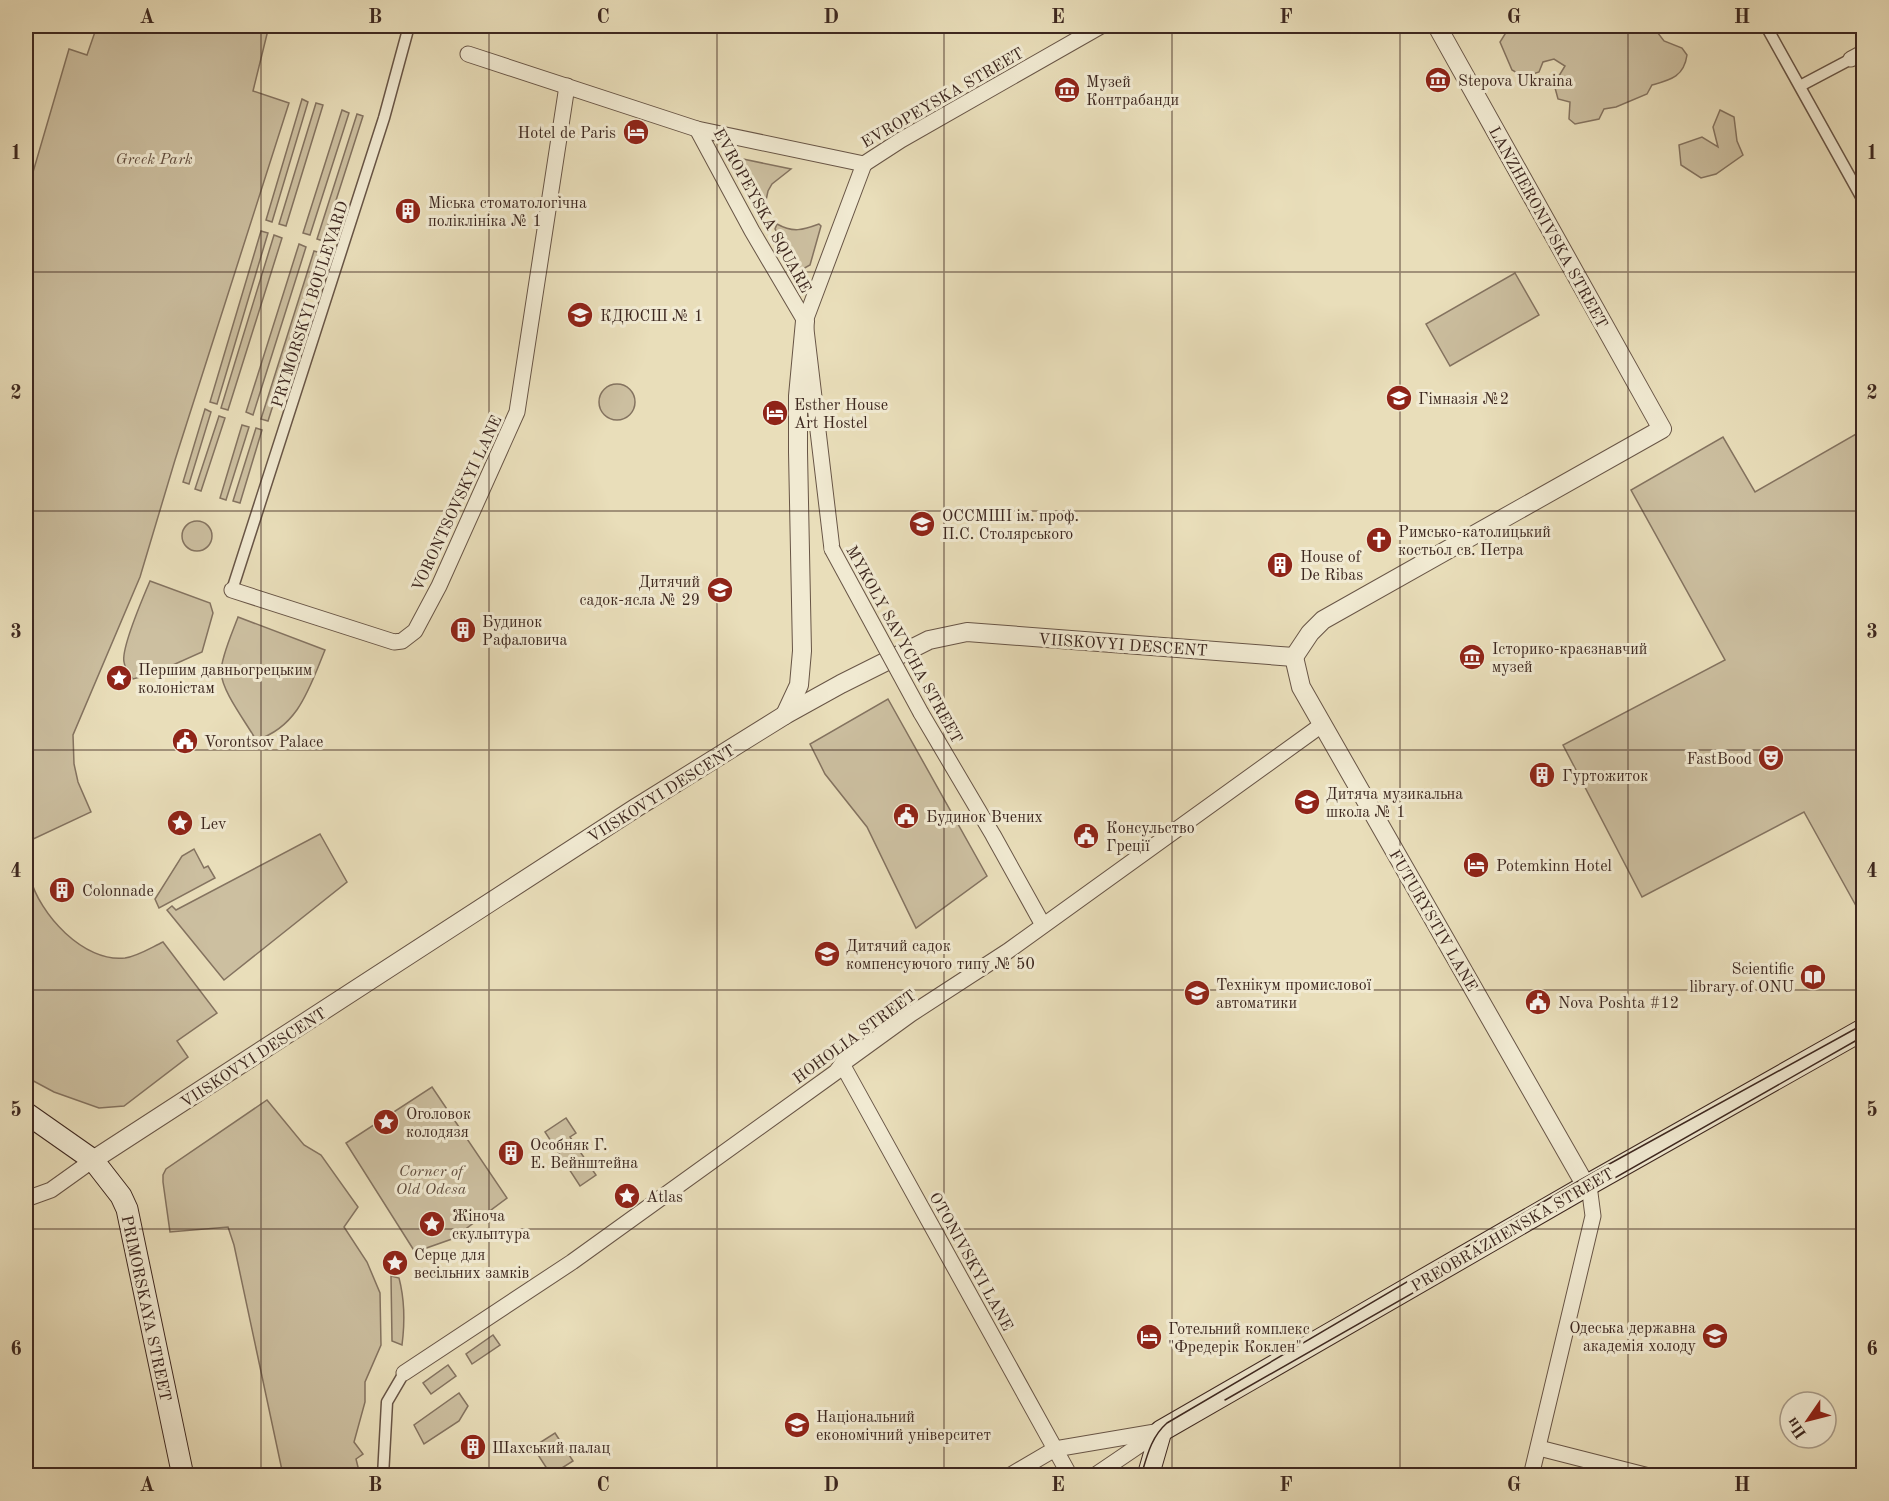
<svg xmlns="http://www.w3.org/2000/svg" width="1889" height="1501" viewBox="0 0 1889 1501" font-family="'Old Standard TT',serif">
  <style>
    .green { fill: #ccbfa0; stroke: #847360; stroke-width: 1.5 }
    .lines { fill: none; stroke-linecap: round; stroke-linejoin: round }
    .pedestrian-casing { stroke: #685546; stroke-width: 13 }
    .minor-casing { stroke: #685546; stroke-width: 17 }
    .tertiary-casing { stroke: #685546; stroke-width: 20 }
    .secondary-casing { stroke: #3d271f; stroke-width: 23 }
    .pedestrian { stroke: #f1ead2; stroke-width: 10 }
    .minor { stroke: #f1ead2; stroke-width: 15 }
    .tertiary { stroke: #f1ead2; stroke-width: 18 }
    .secondary { stroke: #f1ead2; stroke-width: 21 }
    .tram { stroke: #3d271f; stroke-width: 1.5 }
    .minor-bridge-casing { stroke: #685546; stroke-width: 17; stroke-linecap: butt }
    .minor-bridge { stroke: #f1ead2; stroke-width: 15 }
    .grid { fill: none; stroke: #3d271f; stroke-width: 1.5; stroke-opacity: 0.55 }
    .labels { text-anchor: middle; stroke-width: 6; stroke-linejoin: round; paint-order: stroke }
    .poi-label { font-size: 16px; fill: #3d271f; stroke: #f1ead2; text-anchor: start }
    .street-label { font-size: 16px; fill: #3d271f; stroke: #f1ead2 }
    .park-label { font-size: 16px; font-style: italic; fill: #614d3f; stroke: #f1ead2 }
    .neatline { fill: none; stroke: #3d271f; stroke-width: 2 }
    .grid-label { font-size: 20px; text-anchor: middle; font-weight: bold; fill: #3d271f }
  </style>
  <rect width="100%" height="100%" fill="#e9deba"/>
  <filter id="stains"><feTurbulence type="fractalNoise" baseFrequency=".00333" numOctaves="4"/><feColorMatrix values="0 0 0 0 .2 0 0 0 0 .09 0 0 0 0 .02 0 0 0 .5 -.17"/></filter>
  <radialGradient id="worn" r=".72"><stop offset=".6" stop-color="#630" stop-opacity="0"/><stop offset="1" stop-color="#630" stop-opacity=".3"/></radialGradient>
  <g class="green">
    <path d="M97,26h172l-16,65 36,12 -114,357 -35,117 -67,158 1,29 4,18 13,30 -60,28c-1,12 -4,25 -1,37 9,37 54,86 95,81 13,-2 27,-11 38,-16l54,71 -40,28 11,16 -64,49 -25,2 -45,-16 -28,-15v-881l43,-147 18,6z"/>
    <path d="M1510,26h151l-7,2 10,13 18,7 5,7c-3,22 -17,25 -35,30l-5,9 -31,13 -12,2 -5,10 -24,5 -6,-5 1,-17 -12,-3 -4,-15 11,-18 -11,-7 -11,3 -4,10 -15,5 -12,-7 -12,-28z"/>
    <path d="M302,99l6,3 -36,120 -6,-2z"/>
    <path d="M316,103l7,2 -37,121 -7,-2z"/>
    <path d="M342,110l7,3 -39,122 -7,-2z"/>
    <path d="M1720,110l14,7 3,24 6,14 -27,19 -15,4 -20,-13 -2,-20 23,-8 16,10 -5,-20z"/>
    <path d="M357,114l6,2 -40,125 -6,-2z"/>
    <path d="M743,159l48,10 -19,15 -4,7 -3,14 -24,-41z"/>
    <path d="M777,224c16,9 26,6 42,0l2,2 -11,39 -7,4 -7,-4 -21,-36z"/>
    <path d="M261,231l7,2 -51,171 -7,-2z"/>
    <path d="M274,235l8,3 -54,172 -7,-2z"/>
    <path d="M299,244l7,3 -53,168 -7,-3z"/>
    <path d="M314,251l7,2 -53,168 -7,-2z"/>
    <path d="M1515,273l24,42 -89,51 -24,-42z"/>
    <circle cx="617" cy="402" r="18"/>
    <path d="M205,409l6,3 -22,72 -6,-2z"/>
    <path d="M219,416l6,2 -24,73 -6,-2z"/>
    <path d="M242,425l7,2 -23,73 -6,-2z"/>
    <path d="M256,428l6,2 -22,73 -7,-2z"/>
    <path d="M1863,430v481l-3,2 -56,-101 -162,85 -79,-152 162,-85 -94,-170 92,-53 32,55z"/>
    <circle cx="197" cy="536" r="15"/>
    <path d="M150,581l60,22 3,10 -11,39 -47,21 -22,6c-4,-6 -8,-10 -9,-17 -3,-13 20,-67 26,-81z"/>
    <path d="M238,617l87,33c-15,36 -26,77 -69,90 -10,-18 -34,-48 -35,-68 0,-15 12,-41 17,-55z"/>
    <path d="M888,699l99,177 -71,52 -49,-101 -42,-53 -15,-30z"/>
    <path d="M320,834l27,48 -123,98 -57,-70 5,-4 4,4z"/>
    <path d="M194,849l10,19 4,-2 7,12 -56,30 -4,-9 27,-43z"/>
    <path d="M432,1087l75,111 -55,41 -37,13 -69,-109z"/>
    <path d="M267,1100l37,45 17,10 37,52 -14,20 23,35 13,31 1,52 -16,37v20l-11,40 9,12 -7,5 4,16h-77l-49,-230 -6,-18 -58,5 -7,-50v-7l3,-6z"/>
    <path d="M566,1118l10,15 -6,4 26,38 -16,11 -35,-54z"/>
    <path d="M391,1276l8,2c6,23 6,44 3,67l-10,-4z"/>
    <path d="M493,1335l7,10 -28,19 -6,-10z"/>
    <path d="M448,1365l8,11 -25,18 -8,-11z"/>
    <path d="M459,1393l9,13 -9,15 -35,23 -10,-19z"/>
    <path d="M555,1433l18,28 -22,14 -18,-28z"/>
  </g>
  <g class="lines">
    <g class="pedestrian-casing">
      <g id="pedestrian">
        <path d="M1766,26l98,176"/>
        <path d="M1800,86l51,-27"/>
        <path d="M232,590l152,-472 25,-92"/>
        <path d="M383,1476l4,-74 17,-29"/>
      </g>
    </g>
    <g class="minor-casing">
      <g id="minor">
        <path d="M468,54l229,75"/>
        <path d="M1851,59l13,-7"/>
        <path d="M864,164l37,-24 200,-114"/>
        <path d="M805,321l59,-157"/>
        <path d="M832,549l-27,-228 -53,-90 -55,-102 167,35"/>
        <path d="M232,590l162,52 8,-1 13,-10 24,-45 78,-174 50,-326"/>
        <path d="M921,713l72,122 50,90"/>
        <path d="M842,1064l228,412"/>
        <path d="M26,1199l25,-9 42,-30"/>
        <path d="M404,1373l168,-111 264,-190 6,-8 69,-50 97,-63 315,-227"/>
        <path d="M1539,1448l110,28"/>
        <path d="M1009,1476l46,-27 106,-18"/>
        <path d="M1094,1476l62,-42"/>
        <path d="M1531,1476l62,-260 -3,-23 -4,-7"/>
      </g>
    </g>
    <g class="tertiary-casing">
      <g id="tertiary">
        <path d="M1294,657l16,-24 13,-13 339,-191 -225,-403"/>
        <path d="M1294,657l7,30 285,499"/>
        <path d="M785,715l14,-30 3,-34 -4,-199v-56l7,-75"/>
        <path d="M93,1160l541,-351 151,-94 56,-31 88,-44 38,-8 327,25"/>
      </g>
    </g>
    <g class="secondary-casing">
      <g id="secondary">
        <path d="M26,1113l67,47 28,36 6,13 56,267"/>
        <path d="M1148,1476l13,-45 425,-245 278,-157"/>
      </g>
    </g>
    <use href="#pedestrian" class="pedestrian"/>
    <use href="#minor" class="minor"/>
    <use href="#tertiary" class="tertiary"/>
    <use href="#secondary" class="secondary"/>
    <g class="tram">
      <path d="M1225,1400l639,-364"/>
      <path d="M1141,1476c6,-20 10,-39 26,-53l415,-244 282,-155"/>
    </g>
    <g class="minor-bridge-casing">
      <path id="minor-bridge" d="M832,549l89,164"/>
    </g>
    <use href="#minor-bridge" class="minor-bridge"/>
  </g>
  <path class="grid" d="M261,26v1450M489,26v1450M717,26v1450M944,26v1450M1172,26v1450M1400,26v1450M1628,26v1450M26,272h1838M26,511h1838M26,750h1838M26,990h1838M26,1229h1838"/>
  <defs>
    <g id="museum-disc" transform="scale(1.35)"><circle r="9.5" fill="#8f2418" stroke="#f1ead2"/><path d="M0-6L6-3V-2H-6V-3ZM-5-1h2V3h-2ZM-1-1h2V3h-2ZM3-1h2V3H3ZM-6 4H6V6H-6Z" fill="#fff"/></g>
    <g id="hotel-disc" transform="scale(1.35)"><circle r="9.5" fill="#8f2418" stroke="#f1ead2"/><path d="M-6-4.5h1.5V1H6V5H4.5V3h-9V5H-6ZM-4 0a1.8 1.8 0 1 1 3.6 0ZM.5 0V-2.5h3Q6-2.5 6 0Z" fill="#fff"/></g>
    <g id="building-disc" transform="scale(1.35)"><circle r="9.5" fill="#8f2418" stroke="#f1ead2"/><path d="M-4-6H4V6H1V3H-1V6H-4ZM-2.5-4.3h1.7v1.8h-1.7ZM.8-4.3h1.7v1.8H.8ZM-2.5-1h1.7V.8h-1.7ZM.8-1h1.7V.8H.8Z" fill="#fff"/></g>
    <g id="school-disc" transform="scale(1.35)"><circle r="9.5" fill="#8f2418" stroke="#f1ead2"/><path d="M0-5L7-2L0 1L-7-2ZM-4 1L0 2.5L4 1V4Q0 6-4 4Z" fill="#fff"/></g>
    <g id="church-disc" transform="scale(1.35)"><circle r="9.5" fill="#8f2418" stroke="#f1ead2"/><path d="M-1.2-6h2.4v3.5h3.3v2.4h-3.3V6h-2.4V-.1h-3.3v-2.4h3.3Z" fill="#fff"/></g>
    <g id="sight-disc" transform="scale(1.35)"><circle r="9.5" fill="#8f2418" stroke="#f1ead2"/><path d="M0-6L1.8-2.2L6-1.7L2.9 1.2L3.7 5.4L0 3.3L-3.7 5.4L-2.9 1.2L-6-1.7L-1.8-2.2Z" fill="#fff"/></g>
    <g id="civic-disc" transform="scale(1.35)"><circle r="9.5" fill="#8f2418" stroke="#f1ead2"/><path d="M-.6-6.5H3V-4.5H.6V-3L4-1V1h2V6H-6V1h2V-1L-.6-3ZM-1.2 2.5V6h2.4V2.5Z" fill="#fff"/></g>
    <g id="theatre-disc" transform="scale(1.35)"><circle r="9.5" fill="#8f2418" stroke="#f1ead2"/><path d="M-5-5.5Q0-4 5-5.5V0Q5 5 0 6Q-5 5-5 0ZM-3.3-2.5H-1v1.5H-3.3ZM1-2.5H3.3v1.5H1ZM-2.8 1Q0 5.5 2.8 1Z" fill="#fff"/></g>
    <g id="library-disc" transform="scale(1.35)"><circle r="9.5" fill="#8f2418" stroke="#f1ead2"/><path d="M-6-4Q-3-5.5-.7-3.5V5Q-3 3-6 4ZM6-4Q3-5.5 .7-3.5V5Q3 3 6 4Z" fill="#fff"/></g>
    <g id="university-disc" transform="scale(1.35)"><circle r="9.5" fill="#8f2418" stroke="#f1ead2"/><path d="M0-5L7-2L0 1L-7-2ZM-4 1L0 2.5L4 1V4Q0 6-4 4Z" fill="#fff"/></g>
  </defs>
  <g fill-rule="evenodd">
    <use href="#museum-disc" x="1438" y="80"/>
    <use href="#museum-disc" x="1067" y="90"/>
    <use href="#hotel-disc" x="636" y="132"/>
    <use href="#building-disc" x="408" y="211"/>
    <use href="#school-disc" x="580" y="315"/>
    <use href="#school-disc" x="1399" y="398"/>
    <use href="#hotel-disc" x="775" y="413"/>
    <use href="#school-disc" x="922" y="524"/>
    <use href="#church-disc" x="1379" y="540"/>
    <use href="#building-disc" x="1280" y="565"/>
    <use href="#school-disc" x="720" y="590"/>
    <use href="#building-disc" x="463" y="630"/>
    <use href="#museum-disc" x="1472" y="657"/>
    <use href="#sight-disc" x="119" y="678"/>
    <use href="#civic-disc" x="185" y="741"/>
    <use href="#theatre-disc" x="1771" y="758"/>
    <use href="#building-disc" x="1542" y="775"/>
    <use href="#school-disc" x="1307" y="802"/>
    <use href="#civic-disc" x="906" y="816"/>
    <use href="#sight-disc" x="180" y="823"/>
    <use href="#civic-disc" x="1086" y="836"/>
    <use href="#hotel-disc" x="1476" y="865"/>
    <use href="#building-disc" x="62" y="890"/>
    <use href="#school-disc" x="827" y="954"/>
    <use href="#library-disc" x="1813" y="977"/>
    <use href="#university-disc" x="1197" y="993"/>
    <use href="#civic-disc" x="1538" y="1002"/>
    <use href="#sight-disc" x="386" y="1122"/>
    <use href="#building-disc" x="511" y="1153"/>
    <use href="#sight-disc" x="627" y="1196"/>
    <use href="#sight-disc" x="432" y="1224"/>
    <use href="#sight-disc" x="395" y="1263"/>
    <use href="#university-disc" x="1715" y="1336"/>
    <use href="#hotel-disc" x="1149" y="1337"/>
    <use href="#university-disc" x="797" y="1425"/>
    <use href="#building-disc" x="473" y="1447"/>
  </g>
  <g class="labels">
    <g class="poi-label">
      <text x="1458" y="86">Stepova Ukraina</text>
      <text x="1086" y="87">Музей<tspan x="1086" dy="18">Контрабанди</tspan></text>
      <text x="616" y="138" text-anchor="end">Hotel de Paris</text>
      <text x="428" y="208">Міська стоматологічна<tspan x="428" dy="18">поліклініка № 1</tspan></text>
      <text x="600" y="321">КДЮСШ № 1</text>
      <text x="1418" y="404">Гімназія №2</text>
      <text x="794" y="410">Esther House<tspan x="794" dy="18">Art Hostel</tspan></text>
      <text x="942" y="521">ОССМШІ ім. проф.<tspan x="942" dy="18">П.С. Столярського</tspan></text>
      <text x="1398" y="537">Римсько-католицький<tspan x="1398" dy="18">костьол св. Петра</tspan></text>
      <text x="1300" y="562">House of<tspan x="1300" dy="18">De Ribas</tspan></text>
      <text x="700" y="587" text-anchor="end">Дитячий<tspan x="700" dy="18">садок-ясла № 29</tspan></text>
      <text x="482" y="627">Будинок<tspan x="482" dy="18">Рафаловича</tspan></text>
      <text x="1492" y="654">Історико-краєзнавчий<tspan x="1492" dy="18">музей</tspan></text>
      <text x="138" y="675">Першим давньогрецьким<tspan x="138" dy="18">колоністам</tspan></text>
      <text x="204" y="747">Vorontsov Palace</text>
      <text x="1752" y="764" text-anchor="end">FastBood</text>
      <text x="1562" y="781">Гуртожиток</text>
      <text x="1326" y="799">Дитяча музикальна<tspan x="1326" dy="18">школа № 1</tspan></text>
      <text x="926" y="822">Будинок Вчених</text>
      <text x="200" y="829">Lev</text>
      <text x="1106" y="833">Консульство<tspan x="1106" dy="18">Греції</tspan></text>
      <text x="1496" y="871">Potemkinn Hotel</text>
      <text x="82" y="896">Colonnade</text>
      <text x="846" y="951">Дитячий садок<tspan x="846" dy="18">компенсуючого типу № 50</tspan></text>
      <text x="1794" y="974" text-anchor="end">Scientific<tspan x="1794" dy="18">library of ONU</tspan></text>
      <text x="1216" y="990">Технікум промислової<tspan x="1216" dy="18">автоматики</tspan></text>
      <text x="1558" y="1008">Nova Poshta #12</text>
      <text x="406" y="1119">Оголовок<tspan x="406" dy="18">колодязя</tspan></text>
      <text x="530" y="1150">Особняк Г.<tspan x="530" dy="18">Е. Вейнштейна</tspan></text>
      <text x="646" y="1202">Atlas</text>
      <text x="452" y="1221">Жіноча<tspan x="452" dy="18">скульптура</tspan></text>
      <text x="414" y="1260">Серце для<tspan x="414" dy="18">весільних замків</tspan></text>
      <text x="1696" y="1333" text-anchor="end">Одеська державна<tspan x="1696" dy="18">академія холоду</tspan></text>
      <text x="1168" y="1334">Готельний комплекс<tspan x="1168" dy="18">"Фредерік Коклен"</tspan></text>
      <text x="816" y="1422">Національний<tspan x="816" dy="18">економічний університет</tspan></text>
      <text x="492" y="1453">Шахський палац</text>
    </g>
    <g class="street-label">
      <text transform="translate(942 97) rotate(-30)" y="6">EVROPEYSKA STREET</text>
      <text transform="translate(763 210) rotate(61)" y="6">EVROPEYSKA SQUARE</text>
      <text transform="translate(1549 227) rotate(61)" y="6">LANZHERONIVSKA STREET</text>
      <text transform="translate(309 304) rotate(-72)" y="6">PRYMORSKYI BOULEVARD</text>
      <text transform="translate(456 503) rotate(-65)" y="6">VORONTSOVSKYI LANE</text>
      <text transform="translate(905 644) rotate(61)" y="6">MYKOLY SAVYCHA STREET</text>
      <text transform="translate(1123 644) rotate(4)" y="6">VIISKOVYI DESCENT</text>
      <text transform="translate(661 793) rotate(-32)" y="6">VIISKOVYI DESCENT</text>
      <text transform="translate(1434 920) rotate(60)" y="6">FUTURYSTIV LANE</text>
      <text transform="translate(854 1036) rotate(-36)" y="6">HOHOLIA STREET</text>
      <text transform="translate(253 1057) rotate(-33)" y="6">VIISKOVYI DESCENT</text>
      <text transform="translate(1512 1229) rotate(-30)" y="6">PREOBRAZHENSKA STREET</text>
      <text transform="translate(972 1261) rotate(61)" y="6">OTONIVSKYI LANE</text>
      <text transform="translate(147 1308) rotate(78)" y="6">PRIMORSKAYA STREET</text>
    </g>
    <g class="park-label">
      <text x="154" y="164">Greek Park</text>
      <text x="431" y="1176">Corner of<tspan x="431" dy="18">Old Odesa</tspan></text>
    </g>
  </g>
  <rect width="1889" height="1501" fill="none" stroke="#e9deba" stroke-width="66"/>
  <g transform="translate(1808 1420) rotate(235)"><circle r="28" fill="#f1ead2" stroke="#a99c8a" stroke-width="1.5"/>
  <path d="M0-4.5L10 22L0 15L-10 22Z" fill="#8f2418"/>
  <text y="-9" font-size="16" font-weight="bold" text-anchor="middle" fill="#3d271f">Пн</text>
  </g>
  <rect x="33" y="33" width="1823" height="1435" class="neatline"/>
  <g class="grid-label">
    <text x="147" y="23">A</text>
    <text x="375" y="23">B</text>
    <text x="603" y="23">C</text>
    <text x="831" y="23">D</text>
    <text x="1058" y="23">E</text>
    <text x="1286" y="23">F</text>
    <text x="1514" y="23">G</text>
    <text x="1742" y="23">H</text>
    <text x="16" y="159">1</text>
    <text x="1872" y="159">1</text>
    <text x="16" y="399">2</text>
    <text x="1872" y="399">2</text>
    <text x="16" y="638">3</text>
    <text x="1872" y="638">3</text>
    <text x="16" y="877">4</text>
    <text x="1872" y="877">4</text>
    <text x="16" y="1116">5</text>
    <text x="1872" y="1116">5</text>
    <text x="16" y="1355">6</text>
    <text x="1872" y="1355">6</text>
    <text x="147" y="1491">A</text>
    <text x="375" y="1491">B</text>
    <text x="603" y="1491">C</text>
    <text x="831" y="1491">D</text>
    <text x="1058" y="1491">E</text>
    <text x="1286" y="1491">F</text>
    <text x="1514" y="1491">G</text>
    <text x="1742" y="1491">H</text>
  </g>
  <rect width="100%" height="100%" filter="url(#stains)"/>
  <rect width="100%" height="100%" fill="url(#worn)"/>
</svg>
